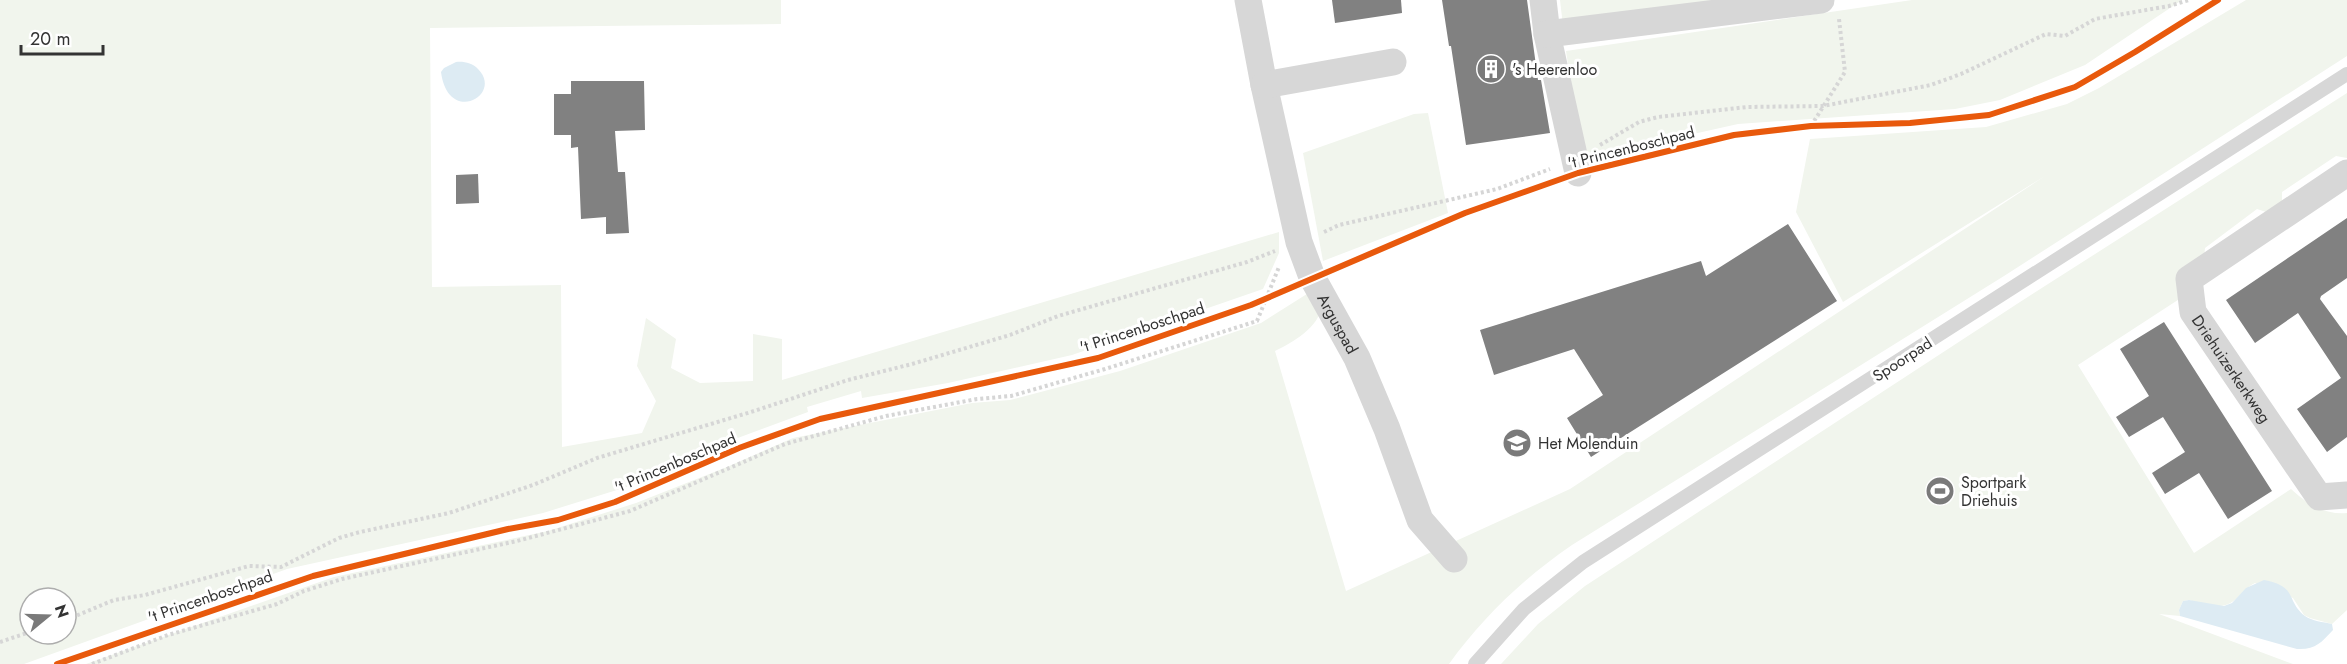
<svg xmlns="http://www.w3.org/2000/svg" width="2347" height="664" viewBox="0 0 2347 664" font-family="Jost,sans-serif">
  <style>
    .green { fill: #f1f5ed; fill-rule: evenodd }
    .water { fill: #ddebf3 }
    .building { fill: #818181 }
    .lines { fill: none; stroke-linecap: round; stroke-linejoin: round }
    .path { stroke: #d6d6d6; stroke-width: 4; stroke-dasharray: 3 3; stroke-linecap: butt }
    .lane { stroke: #d7d7d7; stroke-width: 14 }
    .street { stroke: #d7d7d7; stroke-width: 27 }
    .cycleway-casing { stroke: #fff; stroke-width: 10 }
    .cycleway { stroke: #e8590c; stroke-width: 6 }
    .labels { text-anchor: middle; stroke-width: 6; stroke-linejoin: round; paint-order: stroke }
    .poi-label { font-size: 16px; fill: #333; stroke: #fff; text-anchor: start }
    .street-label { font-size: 16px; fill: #333; stroke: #fff }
  </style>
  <rect width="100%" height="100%" fill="#fff"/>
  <g class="green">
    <path d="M0,0h781v24l-351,4 2,259 129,-2 1,162 80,-14 14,-32 -19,-35 9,-48 30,21 -5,29 29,15 53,-2v-47l29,5v41l497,-148v21l-16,36 -191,66 -124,28 -86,15 -1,-7 -54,16 1,5 -73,27 -102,46 -90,28 -256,56 -263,95h-24zM30,598h36v36h-36z"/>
    <path d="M1560,0h188l-185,26z"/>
    <path d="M1912,0h270l-97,65 -85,35 -45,9 -217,15 -103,23 -52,17 -17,-113z"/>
    <path d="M2246,0h101v56l-343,220 -432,269c-48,33 -89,72 -123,119h-1363l248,-87 214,-46 88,-28 91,-36 66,-29 179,-35 38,-3 110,-29 141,-48 57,-36c1,5 5,13 4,18 -3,23 -29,37 -47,46l71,240 224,-102 475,-313 -202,126 -47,-90 14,-73 176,-12 81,-23 32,-16z"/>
    <path d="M2347,93v65l-11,-2 -54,36v12l-13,9 -12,-4 -52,39 -1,11 -20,37 -106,69 116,188 97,-64c16,15 33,26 56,24v97l-15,14 -22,-6 -6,-3 -11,-17 -38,-15c-8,4 -12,10 -19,16 -14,13 -31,5 -47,1l-6,1 -4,9 1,6 -21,-2 134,50h-792l37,-40 47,-38 435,-284z"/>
    <path d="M1428,113l20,100 -125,48 -20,-108 111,-39z"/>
  </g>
  <g class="water">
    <path d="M456,62c7,-1 17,1 22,7 26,26 -30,57 -37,3l3,-4z"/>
    <path d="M2264,580c35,7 21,20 41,36 7,5 18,6 27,8l1,6c-12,13 -18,20 -36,19l-117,-33 -1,-6 4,-9 6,-1 35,6 8,-3 14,-15z"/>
  </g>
  <g class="building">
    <path d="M1332,0h69l1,13 -67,10z"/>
    <path d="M1442,0h85l11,80h3l9,53 -84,12 -15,-99h-2z"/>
    <path d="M571,81h73l1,49 -30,1 3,41h7l4,61 -23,1v-17l-25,2 -3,-72 -7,1v-13h-17v-41h17z"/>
    <path d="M478,174l1,29 -23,1v-29z"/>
    <path d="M2347,218v60l-26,18 -1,3 27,37v101l-20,15 -30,-43 44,-31 -43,-65 -43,30 -29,-43z"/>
    <path d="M1788,224l49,77 -246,156 -24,-39 36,-23 -29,-46 -80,26 -14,-45 221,-69 5,15z"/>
    <path d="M2164,322l108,169 -44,28 -29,-46 -34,21 -13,-21 33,-21 -22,-35 -34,20 -13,-20 33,-21 -29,-47z"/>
  </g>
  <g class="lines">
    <g class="path">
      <path d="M1811,126l34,-54 -6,-53"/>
      <path d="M1600,145l39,-23 19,-5 89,-10 76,-1 108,-21 30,-11 85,-40 19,2 30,-17 74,-13 20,-6"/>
      <path d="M1324,232l15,-7 158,-36 53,-20"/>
      <path d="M66,620l48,-20 31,-5 104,-29 32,1 58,-29 21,-6 89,-19 84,-28 64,-27 154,-46 97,-32 64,-16 98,-29 48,-19 189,-54 28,-11"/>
      <path d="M0,642l30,-10"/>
      <path d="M92,664l76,-29 109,-31 27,-13 38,-12 175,-38 113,-30 155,-67 101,-28 91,-17 34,-3 94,-27 152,-48 22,-54"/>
    </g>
    <path class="lane" d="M1475,664l49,-55 59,-47 764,-488"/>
    <g class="street">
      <path id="s1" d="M1248,0l16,85 35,157 13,35 45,81 30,71 33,91 34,39"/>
      <path d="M1543,0l4,34 31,139"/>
      <path d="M1547,34l274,-34"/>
      <path d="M1264,85l129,-23"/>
      <path id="s2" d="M2347,173l-158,106 4,33 126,185 28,-2"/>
    </g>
    <g class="cycleway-casing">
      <path id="cycleway" d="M57,664l256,-88 195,-47 50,-9 57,-18 124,-54 81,-29 278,-61 153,-53 214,-92 113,-40 156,-38 77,-9 99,-3 79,-8 86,-28 60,-35 83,-52"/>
    </g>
    <use href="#cycleway" class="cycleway"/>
  </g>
  <defs>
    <g id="building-disc" transform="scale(1.5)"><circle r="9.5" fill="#7a7a7a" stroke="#fff"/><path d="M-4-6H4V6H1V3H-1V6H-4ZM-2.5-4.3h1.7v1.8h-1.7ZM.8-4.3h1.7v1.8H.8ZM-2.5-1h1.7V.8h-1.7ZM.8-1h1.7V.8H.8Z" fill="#fff"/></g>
    <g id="school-disc" transform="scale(1.5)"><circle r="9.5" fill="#7a7a7a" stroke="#fff"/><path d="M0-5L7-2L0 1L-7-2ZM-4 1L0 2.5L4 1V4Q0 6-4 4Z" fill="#fff"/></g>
    <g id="stadium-disc" transform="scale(1.5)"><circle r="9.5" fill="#7a7a7a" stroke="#fff"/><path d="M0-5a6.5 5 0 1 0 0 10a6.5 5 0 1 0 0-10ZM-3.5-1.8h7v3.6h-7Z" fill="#fff"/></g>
  </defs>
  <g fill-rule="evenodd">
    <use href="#building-disc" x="1491" y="69"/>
    <use href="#school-disc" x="1517" y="443"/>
    <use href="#stadium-disc" x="1940" y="491"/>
  </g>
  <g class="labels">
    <g class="poi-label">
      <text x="1512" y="75">'s Heerenloo</text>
      <text x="1538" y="449">Het Molenduin</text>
      <text x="1961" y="488">Sportpark<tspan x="1961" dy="18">Driehuis</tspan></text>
    </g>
    <g class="street-label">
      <text transform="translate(1631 147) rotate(-14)" y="6">'t Princenboschpad</text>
      <text dy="6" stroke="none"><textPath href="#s1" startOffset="338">Arguspad</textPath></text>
      <text transform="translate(1142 327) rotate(-18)" y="6">'t Princenboschpad</text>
      <text transform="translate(1902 359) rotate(-33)" y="6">Spoorpad</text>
      <text dy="6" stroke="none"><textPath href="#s2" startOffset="292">Driehuizerkerkweg</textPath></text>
      <text transform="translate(675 462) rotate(-23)" y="6">'t Princenboschpad</text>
      <text transform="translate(210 596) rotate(-19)" y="6">'t Princenboschpad</text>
    </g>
  </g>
  <g transform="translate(48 616) rotate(71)"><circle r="28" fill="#ffffff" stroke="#adadad" stroke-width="1.5"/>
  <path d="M0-4.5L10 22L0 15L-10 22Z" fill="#7a7a7a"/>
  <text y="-9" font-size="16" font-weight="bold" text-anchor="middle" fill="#333333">N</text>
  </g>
  <path d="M21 45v9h82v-9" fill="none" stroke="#333333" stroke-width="3"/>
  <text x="30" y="45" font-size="18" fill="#333333" stroke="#ffffff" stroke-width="4.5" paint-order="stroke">20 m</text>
</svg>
